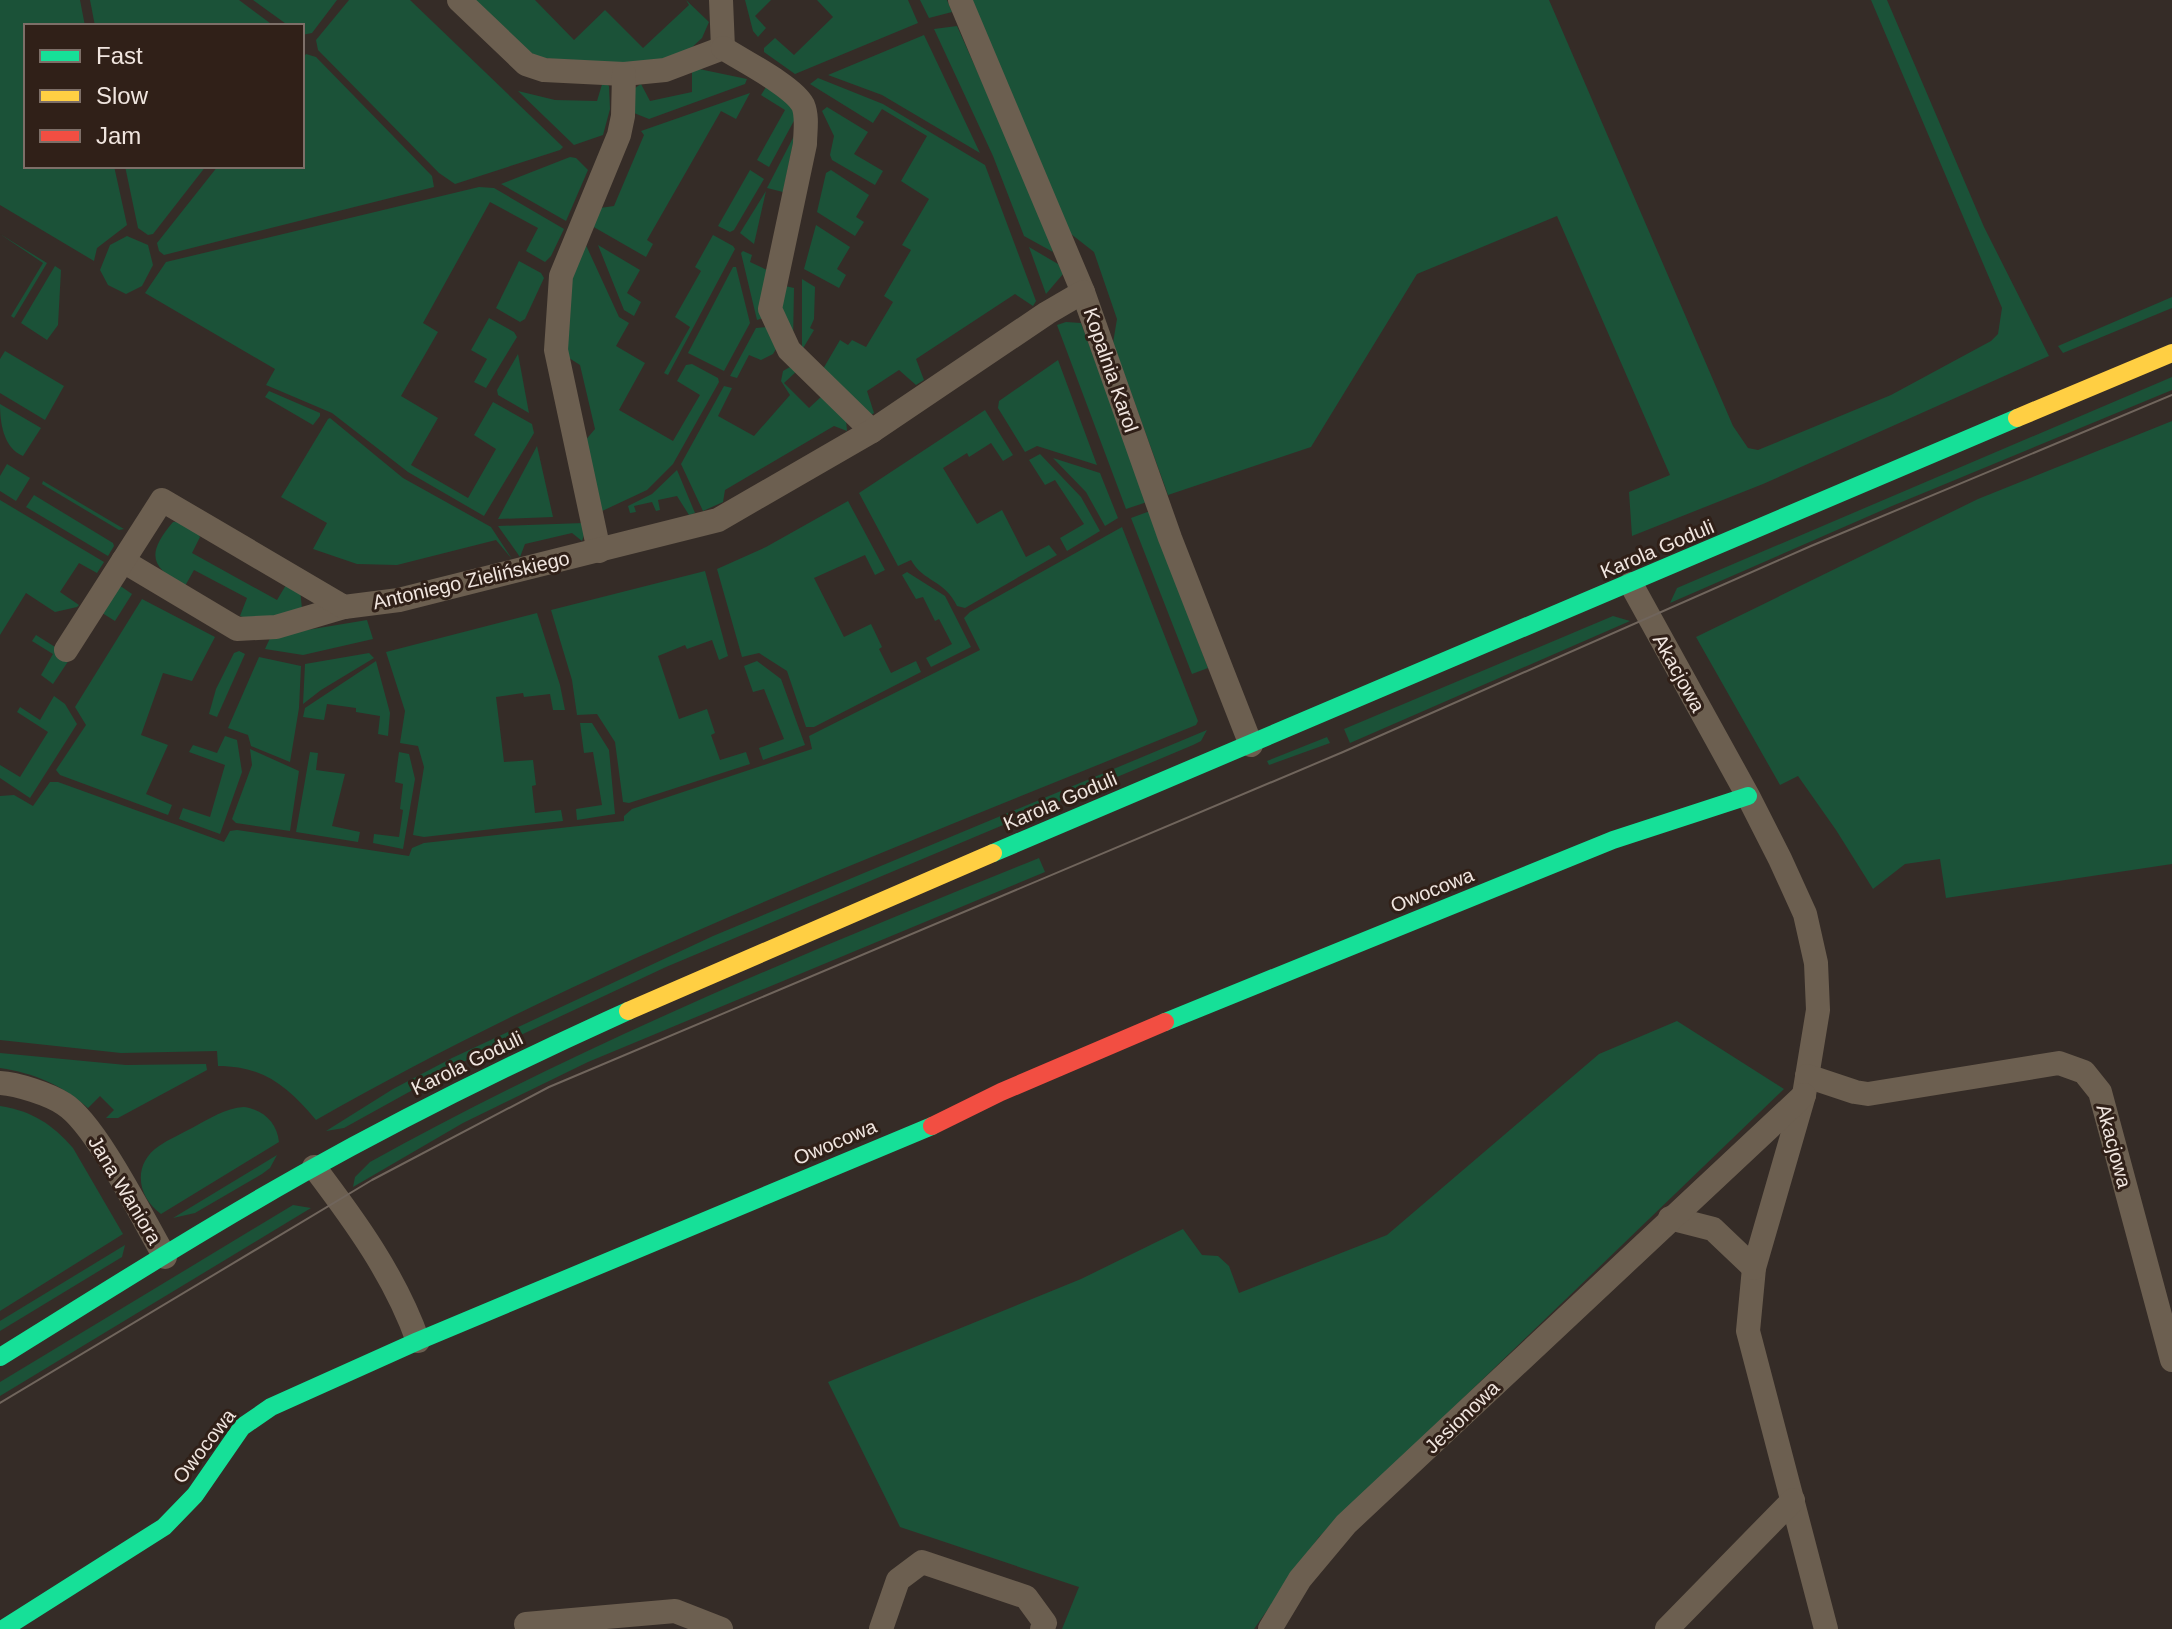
<svg xmlns="http://www.w3.org/2000/svg" width="2172" height="1629" viewBox="0 0 2172 1629" font-family="Arial,sans-serif">
  <style>
    .green { fill: #1b5238 }
    .lines { fill: none; stroke-linecap: round; stroke-linejoin: round }
    .street { stroke: #6c5f50; stroke-width: 24 }
    .fast { stroke: #16e098; stroke-width: 18 }
    .slow { stroke: #ffcf43; stroke-width: 18 }
    .jam { stroke: #f24e42; stroke-width: 18 }
    .tram { stroke: #70655c; stroke-width: 2 }
    .labels { text-anchor: middle; stroke-width: 6; stroke-linejoin: round; paint-order: stroke }
    .street-label { font-size: 20px; fill: #f0e5df; stroke: #302018 }
  </style>
  <rect width="100%" height="100%" fill="#352c27"/>
  <g class="green">
    <path d="M0,0h80l5,26h-59v140h88l13,59 -30,23 -3,13 -94,-56z"/>
    <path d="M90,0h149l35,26h-179z"/>
    <path d="M253,0h84l-25,33 -10,2v-9h-13z"/>
    <path d="M349,0h61l153,147 -3,3 -105,34 -16,-11 -121,-123 -2,-10z"/>
    <path d="M472,0h63l39,40 31,-30 38,38 46,-43 -3,-5 23,22 -7,16 -15,14 -41,12 -109,-6z"/>
    <path d="M745,0h26l-16,16 11,12 -8,9 -5,-6z"/>
    <path d="M817,0h91l10,23 -123,51 -31,-22v-4l11,-10 19,17 39,-38z"/>
    <path d="M920,0h27l5,12 -23,6z"/>
    <path d="M964,0h585l184,426 15,22 10,2 133,-55 100,-54 7,-7 4,-26 -131,-308h16l97,227 65,129 -286,128 -131,52 -3,-44 41,-17 -113,-259 -140,58 -106,173 -143,48 -55,-152 4,-24 -23,-67 -23,-18z"/>
    <path d="M957,26l87,195 9,31 -29,-16 -31,-80 -59,-127z"/>
    <path d="M924,35l56,118 -98,-58 -54,-20z"/>
    <path d="M306,54l10,3 116,119 2,11 -270,68 -5,-4 -2,-8 61,-77h84v-107z"/>
    <path d="M699,69l48,10 -2,5 -96,35 -15,-6 1,-25 6,-4 9,17 42,-9v-22z"/>
    <path d="M818,78l65,26 102,61 51,136 -3,5 -18,-12 -99,65 8,21 -8,5 -17,-15 -32,21 7,22 -3,2 -48,-46 17,-29 8,5 4,-5 14,7 27,-45 -9,-6 27,-46 -9,-5 27,-46 -28,-18 26,-45 -45,-27 -9,14 -63,-39z"/>
    <path d="M603,81l6,5 1,23 -7,26 -29,10 -56,-54 37,9 42,1z"/>
    <path d="M766,87l24,18 6,12 -27,50 -12,-7 28,-50 -24,-15z"/>
    <path d="M750,93l-14,26 -15,-8 -74,129 6,4 -7,13 -54,-31 8,-18 14,-2 30,-71 -3,-4z"/>
    <path d="M827,107l41,25 -14,22 29,17 -8,14 -43,-25 -2,-5 4,-19 -12,-25z"/>
    <path d="M795,134l-12,58 -16,-4z"/>
    <path d="M570,157l6,1 12,12 -22,51 -65,-37z"/>
    <path d="M125,166h81l-53,68 -5,1 -10,-7z"/>
    <path d="M750,170l14,9 -30,51 -4,2 -12,-6z"/>
    <path d="M831,170l38,25 -13,22 8,5 -9,14 -38,-24 9,-39z"/>
    <path d="M479,187l15,1 70,41 -13,27 -6,6 -19,-11 12,-23 -48,-26 -67,121 15,9 -37,64 37,22 -27,47 57,33 28,-49 -22,-14 19,-33 39,22 2,9 -50,83 -76,-44 -76,-59 -66,-28 9,-16 -130,-76 21,-31z"/>
    <path d="M766,191l-12,53 -14,-11z"/>
    <path d="M816,225l34,22 -13,22 9,6 -7,13 -35,-19z"/>
    <path d="M0,234l47,29 -33,55 -3,-2 32,-53z"/>
    <path d="M713,235l20,11 2,3 -67,126 -4,-2 26,-46 -15,-10 26,-46 -6,-4z"/>
    <path d="M127,236l21,9 5,20 -11,21 -16,8 -18,-9 -8,-15 10,-25z"/>
    <path d="M585,243l34,74 10,6 -13,23 29,17 -26,47 54,31 27,-46 -23,-14 9,-16 6,-1 26,14 1,4 -46,82 -26,26 -47,22 -16,-70 11,-13 -15,-64 -14,-9 3,-74z"/>
    <path d="M598,245l42,25 -13,23 14,9 -7,14 -10,-6z"/>
    <path d="M1029,247l29,17 5,10 -17,20z"/>
    <path d="M743,251l9,4 -2,7 17,8 -4,48 -6,2 -16,-67z"/>
    <path d="M519,261l22,12 3,5 -19,41 -5,3 -24,-14z"/>
    <path d="M55,266l6,4 -3,55 -11,15 -26,-17z"/>
    <path d="M733,267h3l14,56 -26,48 -36,-18z"/>
    <path d="M802,279l13,8 -1,32 -4,9 4,2 -12,20z"/>
    <path d="M781,285l13,3 -1,54 -15,-33z"/>
    <path d="M2172,297v11l-109,45 -5,-7z"/>
    <path d="M489,318l25,14 3,5 -31,51 -12,-6 13,-23 -16,-9z"/>
    <path d="M1066,322l15,1 66,179 -21,7 -69,-184z"/>
    <path d="M767,327l9,22 -3,5 -12,6 -12,-5 -12,23 -7,-2 26,-48z"/>
    <path d="M5,351l59,35 -19,34 -45,-27v-34z"/>
    <path d="M518,354l11,59 -31,-18 -1,-5z"/>
    <path d="M1058,360l39,105 -60,-19 -12,6 -27,-44 1,-7z"/>
    <path d="M790,367l8,3 -14,13 25,25 14,-13 23,24 1,12 -13,-5 -109,64 -2,12 -20,9 -22,-47 43,-78 8,2 -14,28 36,20 36,-41 -9,-14 2,-10z"/>
    <path d="M2172,377v13l-280,116 -222,97 7,-15z"/>
    <path d="M269,391l51,22v3l-7,9 -48,-28z"/>
    <path d="M0,404l41,24 -18,28c-20,-8 -23,-34 -23,-52z"/>
    <path d="M985,410l28,45 -10,6 -12,-18 -22,14 -2,-4 -24,15 34,56 25,-14 24,47 23,-12 8,10 -92,53 -8,-2c-12,-26 -34,-24 -46,-46l-13,6 -39,-73z"/>
    <path d="M330,418l73,60 88,49 21,32 -16,-19 -99,25 -40,-1 -44,-15 14,-26 -46,-26 47,-78z"/>
    <path d="M2172,421v443l-226,34 -6,-39 -35,5 -32,25 -37,-59 -38,-54 -18,9 -84,-148 282,-138z"/>
    <path d="M537,446l16,71 -55,2z"/>
    <path d="M1040,454l41,43 19,34 -33,20 -7,-13 24,-14 -29,-44 -10,5 -16,-25z"/>
    <path d="M1053,458l47,15 18,45 -13,8 -19,-34z"/>
    <path d="M7,464l23,14 -14,23 -16,-10v-15z"/>
    <path d="M677,470l18,43 -6,2 -12,-19 -19,4 2,10 -4,1 -4,-9 -18,4 2,6 -6,1 -2,-7 24,-12z"/>
    <path d="M43,481l81,48 -5,1 -77,-46z"/>
    <path d="M34,495l79,48 1,3 -6,10 -82,-49z"/>
    <path d="M0,500l104,62 -7,11 -18,-10 -19,29 19,13 -2,2 -22,5 -29,-19 -26,42z"/>
    <path d="M848,501l37,69 -10,5 -10,-20 -51,23 30,59 27,-13 11,23 -3,2 12,24 25,-12 5,11 -107,55h-8l-19,-56 -28,-18 -17,4 -25,-88 49,-22z"/>
    <path d="M1150,511l58,157 -16,6 -61,-156z"/>
    <path d="M173,522c14,0 20,3 27,15l-8,16 85,47 9,-15 14,4 2,20 -44,13 -18,-6 7,-18 -53,-28 -9,16c-35,-19 -39,-32 -12,-64z"/>
    <path d="M583,523l2,9 -3,9 -10,-8 -47,11 -5,13 -22,-31z"/>
    <path d="M1122,527l76,194 -2,4c-297,122 -601,235 -880,395 -28,-33 -52,-54 -98,-54l-1,-15 -96,2 -121,-13v-244l14,-1 19,11 17,-24h8l166,60 6,-11 7,-1 172,26 3,-8 12,-5 200,-22v-5l8,-7 180,-60 -3,-13 171,-86 -16,-32 6,-6z"/>
    <path d="M705,571l23,85 -9,4 -7,-20 -25,9 -2,-4 -27,11 21,63 28,-10 8,24 -4,2 9,25 26,-8 4,12 -121,39 -6,-1 -8,-60 -18,-28 -20,1 -5,-35 -21,-70z"/>
    <path d="M907,572l38,24 26,51 -40,20 -5,-9 26,-14 -13,-25 -4,2 -12,-24 -7,2 -14,-24z"/>
    <path d="M116,583l16,11 -17,27 -16,-10z"/>
    <path d="M142,599l73,38 -23,44 -29,-8 -22,62 27,10 -22,49 26,11 -4,10 -108,-40 -4,-5 30,-45 -11,-18z"/>
    <path d="M537,613l23,72 5,25h-12l-3,-16 -26,3 -1,-4 -27,4 8,65 29,-2 3,25 -4,1 3,27 26,-3 2,11 -139,16 -11,-2 11,-68 -6,-21 -18,-3 5,-32 -19,-59z"/>
    <path d="M1613,616l17,5 -280,122 -6,-14z"/>
    <path d="M367,620l6,19 -70,16 -38,-6 6,-13z"/>
    <path d="M36,635l35,22 -18,27 -12,-9 12,-21 -21,-13z"/>
    <path d="M239,651l6,3 -28,63 -8,-3 7,-25 18,-36z"/>
    <path d="M369,653l5,5 -53,32 -18,14 2,-40z"/>
    <path d="M259,657l42,9 -2,42 -9,54 -39,-16 -3,-11 -20,-7z"/>
    <path d="M376,661l14,52 -2,23 -10,-2 2,-18 -24,-4v-4l-29,-4 -3,16 -21,-3 2,-9z"/>
    <path d="M757,661l24,18 24,66 -42,15 -4,-12 25,-9 -20,-50 -11,3 -9,-26z"/>
    <path d="M54,696l11,8 12,20 -47,74 -30,-20v-13l20,12 28,-45 -31,-20 3,-5 20,13z"/>
    <path d="M580,723h12l17,27 6,64 -38,6 -1,-11 26,-4 -9,-53 -9,1z"/>
    <path d="M1207,730l-6,11 -8,4 -527,222 -201,94 -121,67 -18,3 67,-42 59,-31 261,-122z"/>
    <path d="M225,736l12,4 5,32 -22,62 -41,-15 4,-11 27,9 15,-52 -36,-13 4,-7 24,8z"/>
    <path d="M1327,737l3,6 -61,22 -2,-4z"/>
    <path d="M250,749l49,22 -9,60 -54,-8 -4,-4 20,-54z"/>
    <path d="M310,752l8,1 -2,17 29,4 -13,52 28,6 -2,10 -62,-10z"/>
    <path d="M399,752l10,2 6,25 -12,70 -30,-6 1,-9 25,3 4,-27 -3,-1 3,-25 -8,-2z"/>
    <path d="M1039,858l6,14 -457,190 -125,61 -110,64 2,-10 15,-15c214,-119 442,-212 669,-304z"/>
    <path d="M1677,1021l107,68 -465,448 -65,92h-192l17,-42 -179,-60 -72,-145 253,-103 102,-50 19,26 16,1 11,10 10,27 148,-58 212,-181z"/>
    <path d="M0,1053l126,12 80,-1 1,6 -89,48h-12l8,-8 -14,-14 -12,12c-26,-23 -54,-35 -88,-40z"/>
    <path d="M0,1106c32,5 52,18 73,42l50,86 -123,77z"/>
    <path d="M244,1107c20,3 33,16 35,35l-118,72c-24,-17 -29,-50 -2,-68 10,-7 22,-12 33,-18 17,-9 33,-20 52,-21z"/>
    <path d="M277,1155l-7,13 -8,6 -67,39 -22,5z"/>
    <path d="M293,1205l18,3 -311,188v-14z"/>
    <path d="M125,1245l-3,12 -122,74v-10z"/>
  </g>
  <g class="lines">
    <g class="street">
      <path d="M459,0l67,64 18,6 80,4 41,-4 58,-22"/>
      <path d="M721,0l2,48"/>
      <path d="M960,0l123,292 87,246 81,207"/>
      <path d="M723,48c20,13 70,38 80,57 5,12 2,27 2,39l-35,165 19,41 83,81"/>
      <path d="M599,551l-43,-201 5,-74 58,-141 4,-19 1,-42"/>
      <path d="M123,561l114,68 39,-2 68,-20"/>
      <path d="M1631,584l117,212 32,63 25,55 11,49 2,47 -14,85 -50,173 -6,63 78,298"/>
      <path d="M66,650l96,-150 182,107 55,-7 319,-80 154,-89 175,-118 36,-21"/>
      <path d="M1807,1076l48,16 13,2 191,-31 25,9 16,20 72,268"/>
      <path d="M0,1083c17,1 49,11 64,21 32,20 80,117 101,153"/>
      <path d="M314,1167c41,54 81,109 104,174"/>
      <path d="M1670,1218l43,11 41,39"/>
      <path d="M526,1624l149,-13 46,18"/>
      <path d="M881,1629l17,-49 24,-18 104,35 19,26 -3,6"/>
      <path d="M1270,1629l30,-50 46,-55 458,-429"/>
      <path d="M1667,1629l126,-129"/>
    </g>
    <g class="fast">
      <path d="M993,853l1024,-435"/>
      <path d="M1165,1022l448,-182 135,-44"/>
      <path d="M0,1357c100,-62 199,-125 302,-183 106,-59 215,-113 326,-163"/>
      <path d="M3,1629l161,-102 31,-32 47,-68 29,-20 147,-66 514,-215"/>
    </g>
    <g class="slow">
      <path d="M2017,418l155,-65"/>
      <path d="M628,1011l365,-158"/>
    </g>
    <path class="jam" d="M932,1126l69,-34 164,-70"/>
    <path class="tram" d="M0,1403l372,-223 177,-93 794,-335 468,-206 361,-151"/>
  </g>
  <g class="labels">
    <g class="street-label">
      <text transform="translate(1111 370) rotate(71)" y="7">Kopalnia Karol</text>
      <text transform="translate(1657 549) rotate(-23)" y="7">Karola Goduli</text>
      <text transform="translate(471 580) rotate(-13)" y="7">Antoniego Zielińskiego</text>
      <text transform="translate(1679 673) rotate(61)" y="7">Akacjowa</text>
      <text transform="translate(1060 801) rotate(-23)" y="7">Karola Goduli</text>
      <text transform="translate(1432 890) rotate(-22)" y="7">Owocowa</text>
      <text transform="translate(467 1063) rotate(-26)" y="7">Karola Goduli</text>
      <text transform="translate(835 1142) rotate(-23)" y="7">Owocowa</text>
      <text transform="translate(2114 1146) rotate(75)" y="7">Akacjowa</text>
      <text transform="translate(125 1190) rotate(59)" y="7">Jana Waniora</text>
      <text transform="translate(1462 1417) rotate(-44)" y="7">Jesionowa</text>
      <text transform="translate(204 1446) rotate(-52)" y="7">Owocowa</text>
    </g>
  </g>
  <rect x="24" y="24" width="280" height="144" fill="#302018" stroke="#7d6f68" stroke-width="2"/>
  <rect x="40" y="50" width="40" height="12" fill="#16e098" stroke="#7d6f68" stroke-width="2"/>
  <text x="96" y="64" font-size="24" fill="#f0e5df">Fast</text>
  <rect x="40" y="90" width="40" height="12" fill="#ffcf43" stroke="#7d6f68" stroke-width="2"/>
  <text x="96" y="104" font-size="24" fill="#f0e5df">Slow</text>
  <rect x="40" y="130" width="40" height="12" fill="#f24e42" stroke="#7d6f68" stroke-width="2"/>
  <text x="96" y="144" font-size="24" fill="#f0e5df">Jam</text>
</svg>
